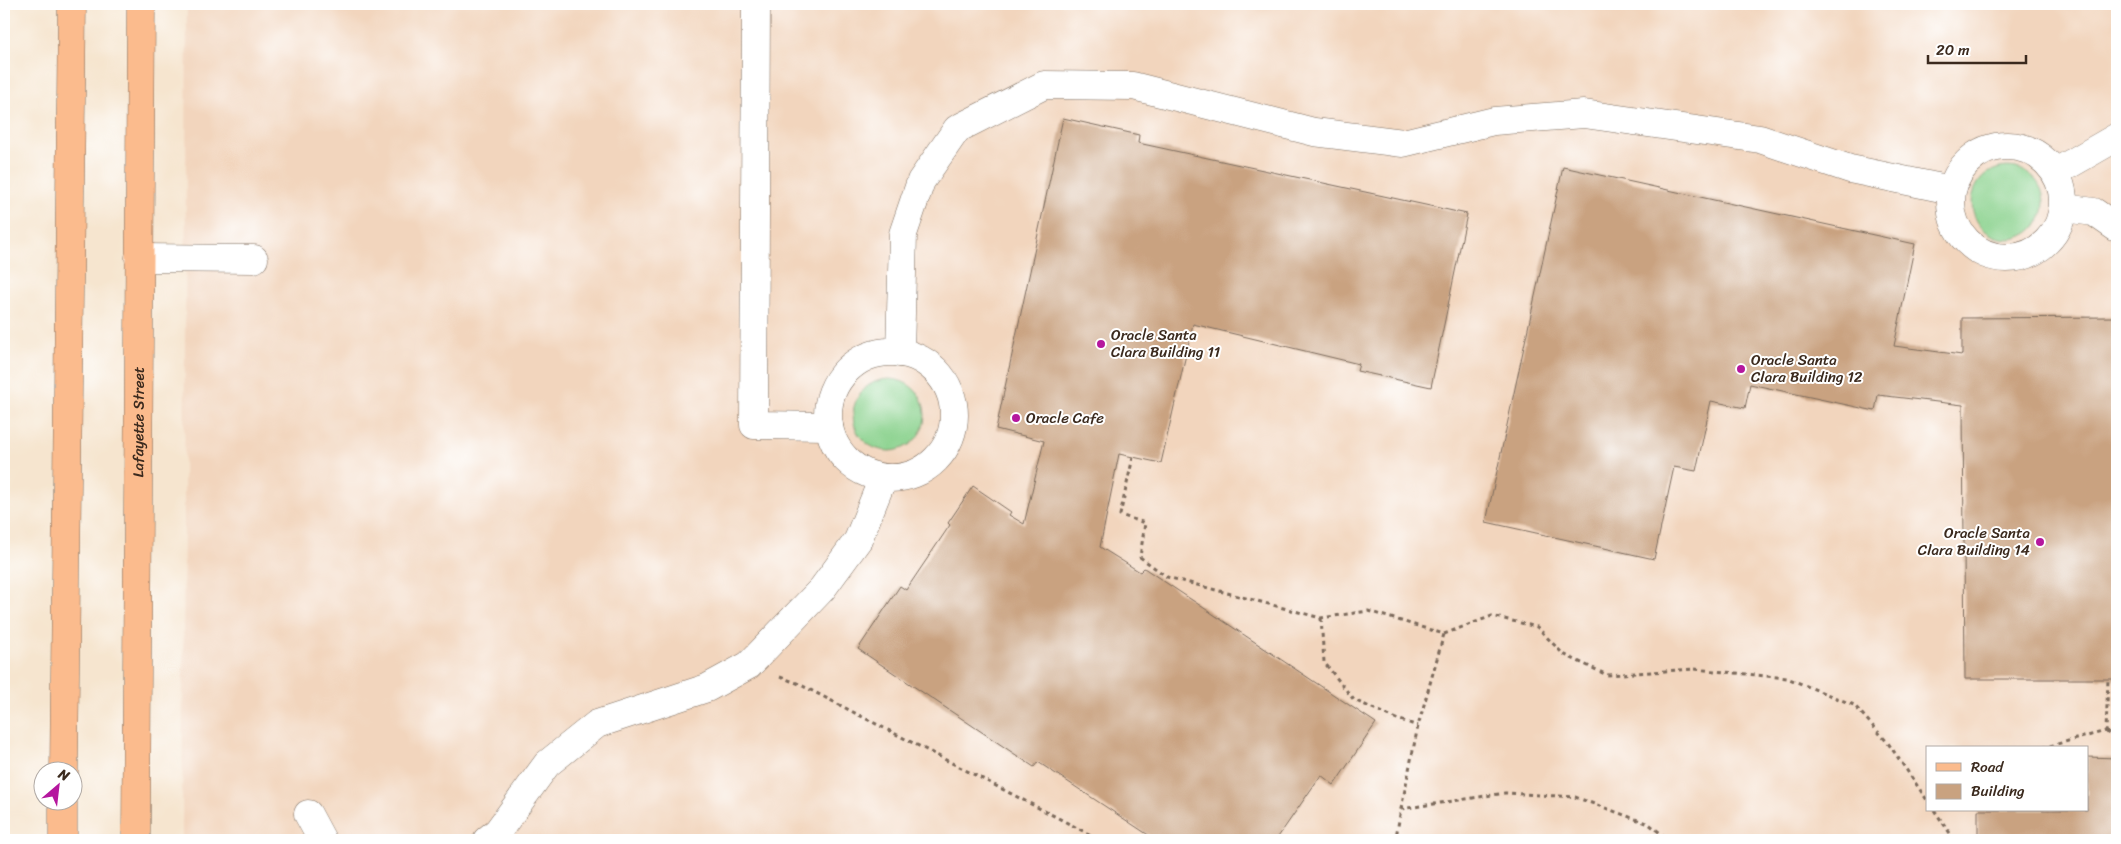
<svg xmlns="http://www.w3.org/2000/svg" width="2121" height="844" viewBox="0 0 2121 844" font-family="Sriracha,sans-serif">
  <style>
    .built { fill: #f2d5bd; fill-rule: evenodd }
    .green { fill: #89d18c; stroke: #627e55 }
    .building { fill: #c9a280 }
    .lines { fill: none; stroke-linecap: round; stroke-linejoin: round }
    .minor-casing { stroke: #7c6b5c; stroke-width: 29 }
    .major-casing { stroke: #7c6b5c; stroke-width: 29 }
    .path { stroke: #7c6b5c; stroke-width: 3; stroke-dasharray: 4 4; stroke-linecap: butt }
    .minor { stroke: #fff; stroke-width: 28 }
    .major { stroke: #fbbb8d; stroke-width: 28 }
    .poi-dot { fill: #b5179e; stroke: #fff; stroke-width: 2 }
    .labels { text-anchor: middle; stroke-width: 4; stroke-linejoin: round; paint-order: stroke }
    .poi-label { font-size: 15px; fill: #3b2a1e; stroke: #fff; text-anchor: start }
    .street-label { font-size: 15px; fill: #3b2a1e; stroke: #fff }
  </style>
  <rect width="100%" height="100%" fill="#fff"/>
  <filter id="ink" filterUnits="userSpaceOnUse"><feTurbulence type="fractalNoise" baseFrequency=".02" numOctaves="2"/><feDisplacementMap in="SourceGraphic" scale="10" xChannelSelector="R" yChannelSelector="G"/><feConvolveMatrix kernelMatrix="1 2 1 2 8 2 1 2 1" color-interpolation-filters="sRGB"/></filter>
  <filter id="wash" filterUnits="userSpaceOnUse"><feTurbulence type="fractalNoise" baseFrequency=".0096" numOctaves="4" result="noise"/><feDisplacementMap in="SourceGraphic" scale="20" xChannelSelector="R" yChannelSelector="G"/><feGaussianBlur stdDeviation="1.12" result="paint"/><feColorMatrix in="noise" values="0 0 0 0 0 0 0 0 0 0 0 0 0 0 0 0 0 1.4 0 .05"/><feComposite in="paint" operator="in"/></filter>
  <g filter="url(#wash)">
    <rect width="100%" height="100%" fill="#f6e5cf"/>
    <path class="built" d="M187,4h1930v836h-1935zM1927,748h160v62h-160z"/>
    <g class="green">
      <circle cx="2008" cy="203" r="36"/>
      <circle cx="889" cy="415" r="36"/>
    </g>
    <g id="blocks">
      <g class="building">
        <path d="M1063,118l76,17 -1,8 329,71 -36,173 -74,-16 2,-7 -166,-40 -32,139 -42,-9 -19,93 40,25 4,-4 232,155 -42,62 -13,-10 -45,65h-120l-118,-78 -4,5 -176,-118 42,-63 6,4 44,-65 -2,-2 25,-37 38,26 -2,3 15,9 20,-83 -48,-12z"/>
        <path d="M1563,167l352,77 -21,102 68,9v-37l155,-1v362h-152l-2,-274 -85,-10 -3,16 -125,-27 -5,24 -34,-7 -15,70 -22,-4 -20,92 -168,-37z"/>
        <path d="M2087,757l30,1v82h-139v-30h109z"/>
      </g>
    </g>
  </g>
  <g filter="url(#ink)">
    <use href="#blocks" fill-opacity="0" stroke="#7c6b5c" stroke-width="1"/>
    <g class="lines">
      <g class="minor-casing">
        <g id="minor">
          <path d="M756,4l-2,421 75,1"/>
          <circle cx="2007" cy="202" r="56"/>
          <path d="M2056,172l61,-35"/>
          <path d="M2064,208l30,4 23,16"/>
          <path d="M139,258l115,1"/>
          <circle cx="891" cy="415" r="63"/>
          <path d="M900,353l3,-119 18,-53 36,-52 87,-44 89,1 181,46 89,11 91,-22 90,-7 176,25 90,30 101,21"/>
          <path d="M308,814l14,26"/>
          <path d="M487,840l11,-9 49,-67 50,-40 110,-36 42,-23 73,-76 36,-49 25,-62"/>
        </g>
      </g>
      <g class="major-casing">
        <g id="major">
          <path d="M64,772l8,-768"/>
          <path d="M63,840v-38"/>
          <path id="s1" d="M136,840l5,-836"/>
        </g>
      </g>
      <g class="path">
        <path d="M1133,457l-13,58 25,8 -5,34 27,20 154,41 47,-7 76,23 48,-18 45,11 26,27 44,21 87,-6 93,9 67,27 34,38 39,57"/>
        <path d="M1321,618l3,44 30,38 43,19 21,7"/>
        <path d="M780,677l17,6 292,151 9,6"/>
        <path d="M2106,731l11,13"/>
        <path d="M2042,748l64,-17 2,-52"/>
        <path d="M1401,809l17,-83 26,-92"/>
        <path d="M1934,810l18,26 1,4"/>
        <path d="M1393,840l3,-3 5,-28 104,-16 70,4 74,27 20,16"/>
      </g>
      <use href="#minor" class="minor"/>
      <use href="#major" class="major"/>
    </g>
  </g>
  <g class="poi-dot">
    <circle cx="1101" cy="344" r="5"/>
    <circle cx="1741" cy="369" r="5"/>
    <circle cx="1016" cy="418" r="5"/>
    <circle cx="2040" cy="542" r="5"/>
  </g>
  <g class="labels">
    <g class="poi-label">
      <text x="1111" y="340">Oracle Santa<tspan x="1111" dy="17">Clara Building 11</tspan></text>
      <text x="1751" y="365">Oracle Santa<tspan x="1751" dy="17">Clara Building 12</tspan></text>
      <text x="1026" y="423">Oracle Cafe</text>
      <text x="2030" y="538" text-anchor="end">Oracle Santa<tspan x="2030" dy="17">Clara Building 14</tspan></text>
    </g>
    <g class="street-label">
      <text dy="5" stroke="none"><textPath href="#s1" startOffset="418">Lafayette Street</textPath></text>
    </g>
  </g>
  <rect width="2121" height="844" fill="none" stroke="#fff" stroke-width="20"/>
  <rect x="1926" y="746" width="162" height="65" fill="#ffffff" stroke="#b1aaa5"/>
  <rect x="1936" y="763" width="25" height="8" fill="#fbbb8d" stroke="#b1aaa5"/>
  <text x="1971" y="772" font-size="15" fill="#3b2a1e">Road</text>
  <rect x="1936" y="784" width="25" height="15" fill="#c9a280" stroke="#b1aaa5"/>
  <text x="1971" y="796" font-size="15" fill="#3b2a1e">Building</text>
  <g transform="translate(58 786) rotate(28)"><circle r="24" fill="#ffffff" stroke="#b1aaa5"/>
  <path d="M0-4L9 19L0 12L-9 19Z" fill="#b5179e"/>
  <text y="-8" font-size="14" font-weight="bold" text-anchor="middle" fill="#3b2a1e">N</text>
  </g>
  <path d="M1928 55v8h98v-8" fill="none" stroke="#3b2a1e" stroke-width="2.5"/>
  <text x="1936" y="55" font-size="15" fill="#3b2a1e" stroke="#ffffff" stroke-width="4" paint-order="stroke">20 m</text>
</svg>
